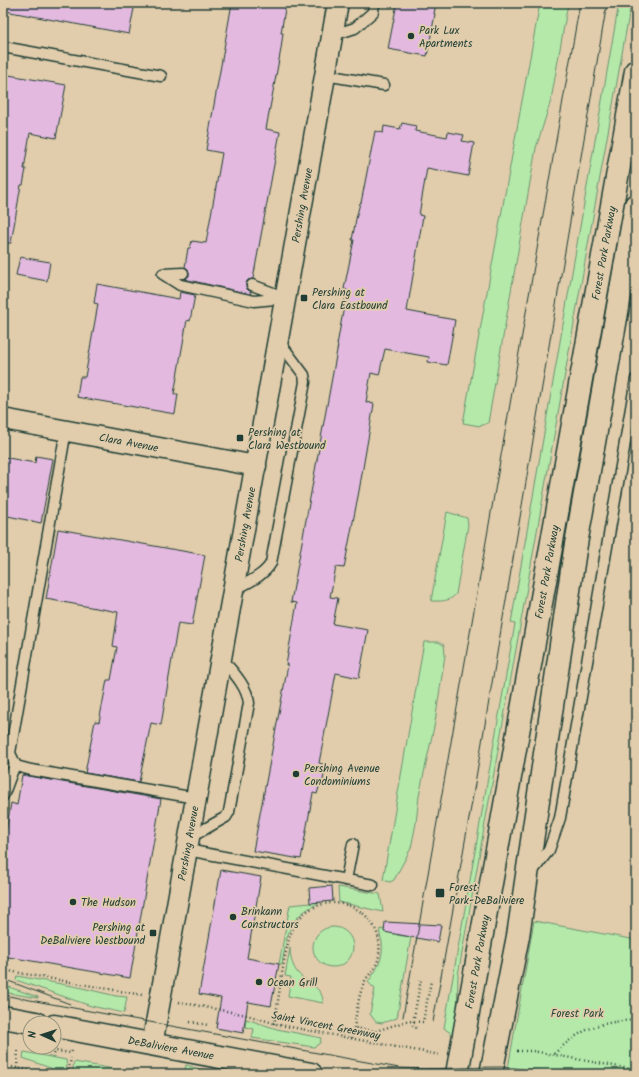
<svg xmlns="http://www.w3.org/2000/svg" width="639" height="1077" viewBox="0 0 639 1077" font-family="Kalam,sans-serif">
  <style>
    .green { fill: #b5e9aa; stroke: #6a936f }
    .building { fill: #e3b9df; stroke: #1f3d34 }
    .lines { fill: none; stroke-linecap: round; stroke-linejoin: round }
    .lane-casing { stroke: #1f3d34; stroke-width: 13 }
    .street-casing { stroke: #1f3d34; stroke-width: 23 }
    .secondary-casing { stroke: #1f3d34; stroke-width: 25 }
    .primary-casing { stroke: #1f3d34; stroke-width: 25 }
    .path { stroke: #1f3d34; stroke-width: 2.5; stroke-dasharray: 1 3; stroke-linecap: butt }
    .lane { stroke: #e1cdac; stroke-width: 10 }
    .street { stroke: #e1cdac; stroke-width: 20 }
    .secondary { stroke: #e1cdac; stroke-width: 22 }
    .primary { stroke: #e1cdac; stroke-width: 22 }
    .tram { stroke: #1f3d34; stroke-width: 1 }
    .poi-dot { fill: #1f3d34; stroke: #e1cdac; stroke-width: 1.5 }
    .labels { text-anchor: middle; stroke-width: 3.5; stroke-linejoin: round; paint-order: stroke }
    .poi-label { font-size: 11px; fill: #1f3d34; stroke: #e1cdac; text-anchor: start }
    .street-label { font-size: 11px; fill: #1f3d34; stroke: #e1cdac }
    .park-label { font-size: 11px; fill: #26463a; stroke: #e1cdac }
  </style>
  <rect width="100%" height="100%" fill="#e1cdac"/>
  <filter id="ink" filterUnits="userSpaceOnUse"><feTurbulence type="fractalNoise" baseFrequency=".025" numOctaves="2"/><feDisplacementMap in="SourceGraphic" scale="8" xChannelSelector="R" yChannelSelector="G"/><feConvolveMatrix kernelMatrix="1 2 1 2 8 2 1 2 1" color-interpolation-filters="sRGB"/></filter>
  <g filter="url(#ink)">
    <g class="green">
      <path d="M540,3h28l-17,97 -15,48 -48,275 -8,3 -17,-3z"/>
      <path d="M619,3h12l-173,972 -1,41 -4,19 -9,-7 71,-404 -4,-1z"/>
      <path d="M447,512l20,6 1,7 -12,69c-7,8 -15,7 -25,7z"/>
      <path d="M424,642h14l6,3 1,10 -10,67 -16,74 -3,27 -5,25 -17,32 -4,2 -7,-2z"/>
      <path d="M338,887l42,7 3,18 -44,-10z"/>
      <path d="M321,902c-33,15 -33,29 -39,62h-3l11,-59z"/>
      <path d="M534,921l102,19v134h-129z"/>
      <circle cx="333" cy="947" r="20"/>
      <path d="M380,929l17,3v3l14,2 -14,81 -15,5 -6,-1 -6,-8 5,-25 -7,-7c9,-12 16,-24 14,-40 -1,-4 -3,-8 -2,-13z"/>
      <path d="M290,948c0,8 2,17 7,24 8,11 27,15 26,31l-35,-7 3,-19 -6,-1z"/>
      <path d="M17,976l61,11 38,9 11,1 -3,16 -33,-7 -75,-26z"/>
      <path d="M3,985l35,12v1l-35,-6z"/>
      <path d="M246,1019l31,10 44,9 -1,5 -6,4 -62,-9 2,-9 -9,-2z"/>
      <path d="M24,1052l42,8 1,6 -3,7 -41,-15z"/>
      <path d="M74,1062l40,7 -1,5h-41z"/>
      <path d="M186,1065l29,9h-31z"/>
    </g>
    <g class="building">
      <path d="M6,3h129l-6,31 -124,-23z"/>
      <path d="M232,3h54l-5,30h2l-2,16 -15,80 14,3 -27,147 -5,1 -2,3v3l1,3 4,3 -1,2 -66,-15 5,-3v-3l-1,-4 -3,-2 3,-19h2l2,-7 14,2 16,-90 -16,-3z"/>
      <path d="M397,3h39l-2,11h1l-8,42 -39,-7z"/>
      <path d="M3,74l63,11 -10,53 -26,-5 -6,36h2l-3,16h-2l-10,58h-8z"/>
      <path d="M402,123l14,3 -1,5 32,6 1,-5 16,3 -2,6 12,2 -6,33 -41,-8 -8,47 4,1 -16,95 48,9 -8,45 -19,-3 1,-5 -44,-8 -6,26 -8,-2 -5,29 8,2 -15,87 -15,77 -8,-1 -6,30 8,1 -5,26 35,6 -9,48 -23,-5 -17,90 7,2 -4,20 -2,-1 -3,10 -4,-1 -12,66 -48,-8 35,-186h-2l11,-62 -6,-1 47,-257h-1l10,-55 -3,-1 10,-49h-2l4,-21 4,-16h1l14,-72 8,2 1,-7 16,3z"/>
      <path d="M20,257l30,5 -3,19 -31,-6z"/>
      <path d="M97,284l82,15 1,-7 15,3 -5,26 -3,-1 -13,74h4l-3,20 -98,-17 3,-20h5l13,-73 -4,-1z"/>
      <path d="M36,456l17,3 -12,64 -38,-8v-58l32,6z"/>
      <path d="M58,529l147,26 -13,70 -14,-2 -17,102 -10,-2 -12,59 -54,-9 10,-52 4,1 8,-42h4l6,-33 -4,-1 5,-34 -72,-13z"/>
      <path d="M22,775l139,24 -31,179 -127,-22v-107l8,-46 6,2z"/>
      <path d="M221,870l40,7 -14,81 32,6 -8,42 -23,-4 -5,31 -27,-5 5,-30 -22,-4z"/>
      <path d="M332,886l1,15 -23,2 -1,-15z"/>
      <path d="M385,922l56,3 -3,17 -54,-10z"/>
    </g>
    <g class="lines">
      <g class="lane-casing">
        <g id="lane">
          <path d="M333,35l22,-7 18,-16 1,-9"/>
          <path d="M3,47l158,29"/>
          <path d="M325,75l59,10"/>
          <path d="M163,274l17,11 74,16 32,-3"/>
          <path d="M163,274l20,-1"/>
          <path d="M252,285l32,12"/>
          <path d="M66,430l-56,323 6,13 15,4 165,28"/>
          <path d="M233,591c13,-8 31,-15 38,-28l34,-181 -1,-7 -26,-35"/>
          <path d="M3,796l12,-32"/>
          <path d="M189,838l37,-21 3,-5 20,-109c-2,-17 -17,-32 -27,-44"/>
          <path d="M187,850l186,35"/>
          <path d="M532,872l17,-22 11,-32 76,-439"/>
          <path d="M346,880l7,-36"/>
        </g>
      </g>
      <g class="street-casing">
        <g id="street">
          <path id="s1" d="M3,419l253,47"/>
          <path id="s2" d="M152,1045l186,-1042"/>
        </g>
      </g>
      <g class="secondary-casing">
        <g id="secondary">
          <path d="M3,1017l33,6"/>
          <path id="s3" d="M54,1026l257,48"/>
        </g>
      </g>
      <g class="primary-casing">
        <g id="primary">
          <path id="s4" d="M457,1074l179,-1003"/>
          <path d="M491,1074l27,-138 57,-386 61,-345"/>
        </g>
      </g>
      <g class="path">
        <path d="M3,970l139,25"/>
        <path d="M179,1002l68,13 33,10 160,30"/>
        <path d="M414,1017l7,-38"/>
        <path d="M414,1021l-1,5 3,2"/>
        <path d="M190,1022l18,3"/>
        <path d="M274,1024c6,-25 9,-86 24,-104 28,-35 87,-12 81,34 -1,15 -10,18 -15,29 -5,10 -8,33 -10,45"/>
        <path d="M352,1038l2,-10 22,3 31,-10 16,1 8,-41"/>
        <path d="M517,1051h16l103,19"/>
        <path d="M54,1054l2,-3 15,2 1,-2"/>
        <path d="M554,1054c19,-18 34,-28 60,-32 7,-1 15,-2 22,-1"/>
        <path d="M12,1067l37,7"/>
        <path d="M17,1068l1,-20"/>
        <path d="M68,1074l3,-16"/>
      </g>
      <use href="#lane" class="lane"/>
      <use href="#street" class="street"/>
      <use href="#secondary" class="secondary"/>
      <use href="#primary" class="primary"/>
      <g class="tram">
        <path d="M3,979l67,25"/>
        <path d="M3,995l396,73c34,2 68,-1 102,-1 18,1 37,4 55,7"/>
        <path d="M403,1017l177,-1014"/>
        <path d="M433,1022l37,-209 137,-810"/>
      </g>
    </g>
  </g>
  <g class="poi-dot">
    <circle cx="411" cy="36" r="4"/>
    <rect x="300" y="294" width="8" height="8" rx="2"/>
    <rect x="236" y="434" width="8" height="8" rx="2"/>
    <circle cx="296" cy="774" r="4"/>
    <rect x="435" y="888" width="10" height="10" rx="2"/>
    <circle cx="73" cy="902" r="4"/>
    <circle cx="233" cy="917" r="4"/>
    <rect x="149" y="929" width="8" height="8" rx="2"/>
    <circle cx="259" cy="982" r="4"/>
  </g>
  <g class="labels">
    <g class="poi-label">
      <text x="419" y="34">Park Lux<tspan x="419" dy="13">Apartments</tspan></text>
      <text x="312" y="296">Pershing at<tspan x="312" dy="13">Clara Eastbound</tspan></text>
      <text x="248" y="436">Pershing at<tspan x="248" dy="13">Clara Westbound</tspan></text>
      <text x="304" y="772">Pershing Avenue<tspan x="304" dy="13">Condominiums</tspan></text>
      <text x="449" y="891">Forest<tspan x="449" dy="13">Park-DeBaliviere</tspan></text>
      <text x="81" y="906">The Hudson</text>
      <text x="241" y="915">Brinkann<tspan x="241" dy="13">Constructors</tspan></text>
      <text x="145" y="931" text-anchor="end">Pershing at<tspan x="145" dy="13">DeBaliviere Westbound</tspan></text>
      <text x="267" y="986">Ocean Grill</text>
    </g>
    <g class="street-label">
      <text dy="4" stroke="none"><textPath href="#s2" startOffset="853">Pershing Avenue</textPath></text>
      <text dy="4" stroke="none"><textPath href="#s4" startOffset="834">Forest Park Parkway</textPath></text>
      <text dy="4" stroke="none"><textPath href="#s1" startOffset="128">Clara Avenue</textPath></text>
      <text dy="4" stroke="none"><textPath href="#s2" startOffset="529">Pershing Avenue</textPath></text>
      <text dy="4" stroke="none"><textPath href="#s4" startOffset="510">Forest Park Parkway</textPath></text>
      <text dy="4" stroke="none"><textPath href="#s2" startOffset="205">Pershing Avenue</textPath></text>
      <text dy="4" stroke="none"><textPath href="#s4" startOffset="114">Forest Park Parkway</textPath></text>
      <text transform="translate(326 1025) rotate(11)" y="4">Saint Vincent Greenway</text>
      <text dy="4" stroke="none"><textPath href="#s3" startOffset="119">DeBaliviere Avenue</textPath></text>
    </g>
    <g class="park-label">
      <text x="577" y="1017">Forest Park</text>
    </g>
  </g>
  <rect width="639" height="1077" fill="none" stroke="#e1cdac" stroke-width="16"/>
  <rect x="8" y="8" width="623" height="1061" fill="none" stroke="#1f3d34" stroke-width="1.5" filter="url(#ink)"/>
  <g transform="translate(42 1035) rotate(273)"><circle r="19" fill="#e1cdac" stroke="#93937c"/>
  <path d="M0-3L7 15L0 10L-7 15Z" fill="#1f3d34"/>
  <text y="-6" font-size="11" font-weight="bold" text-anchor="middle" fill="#1f3d34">N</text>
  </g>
</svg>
